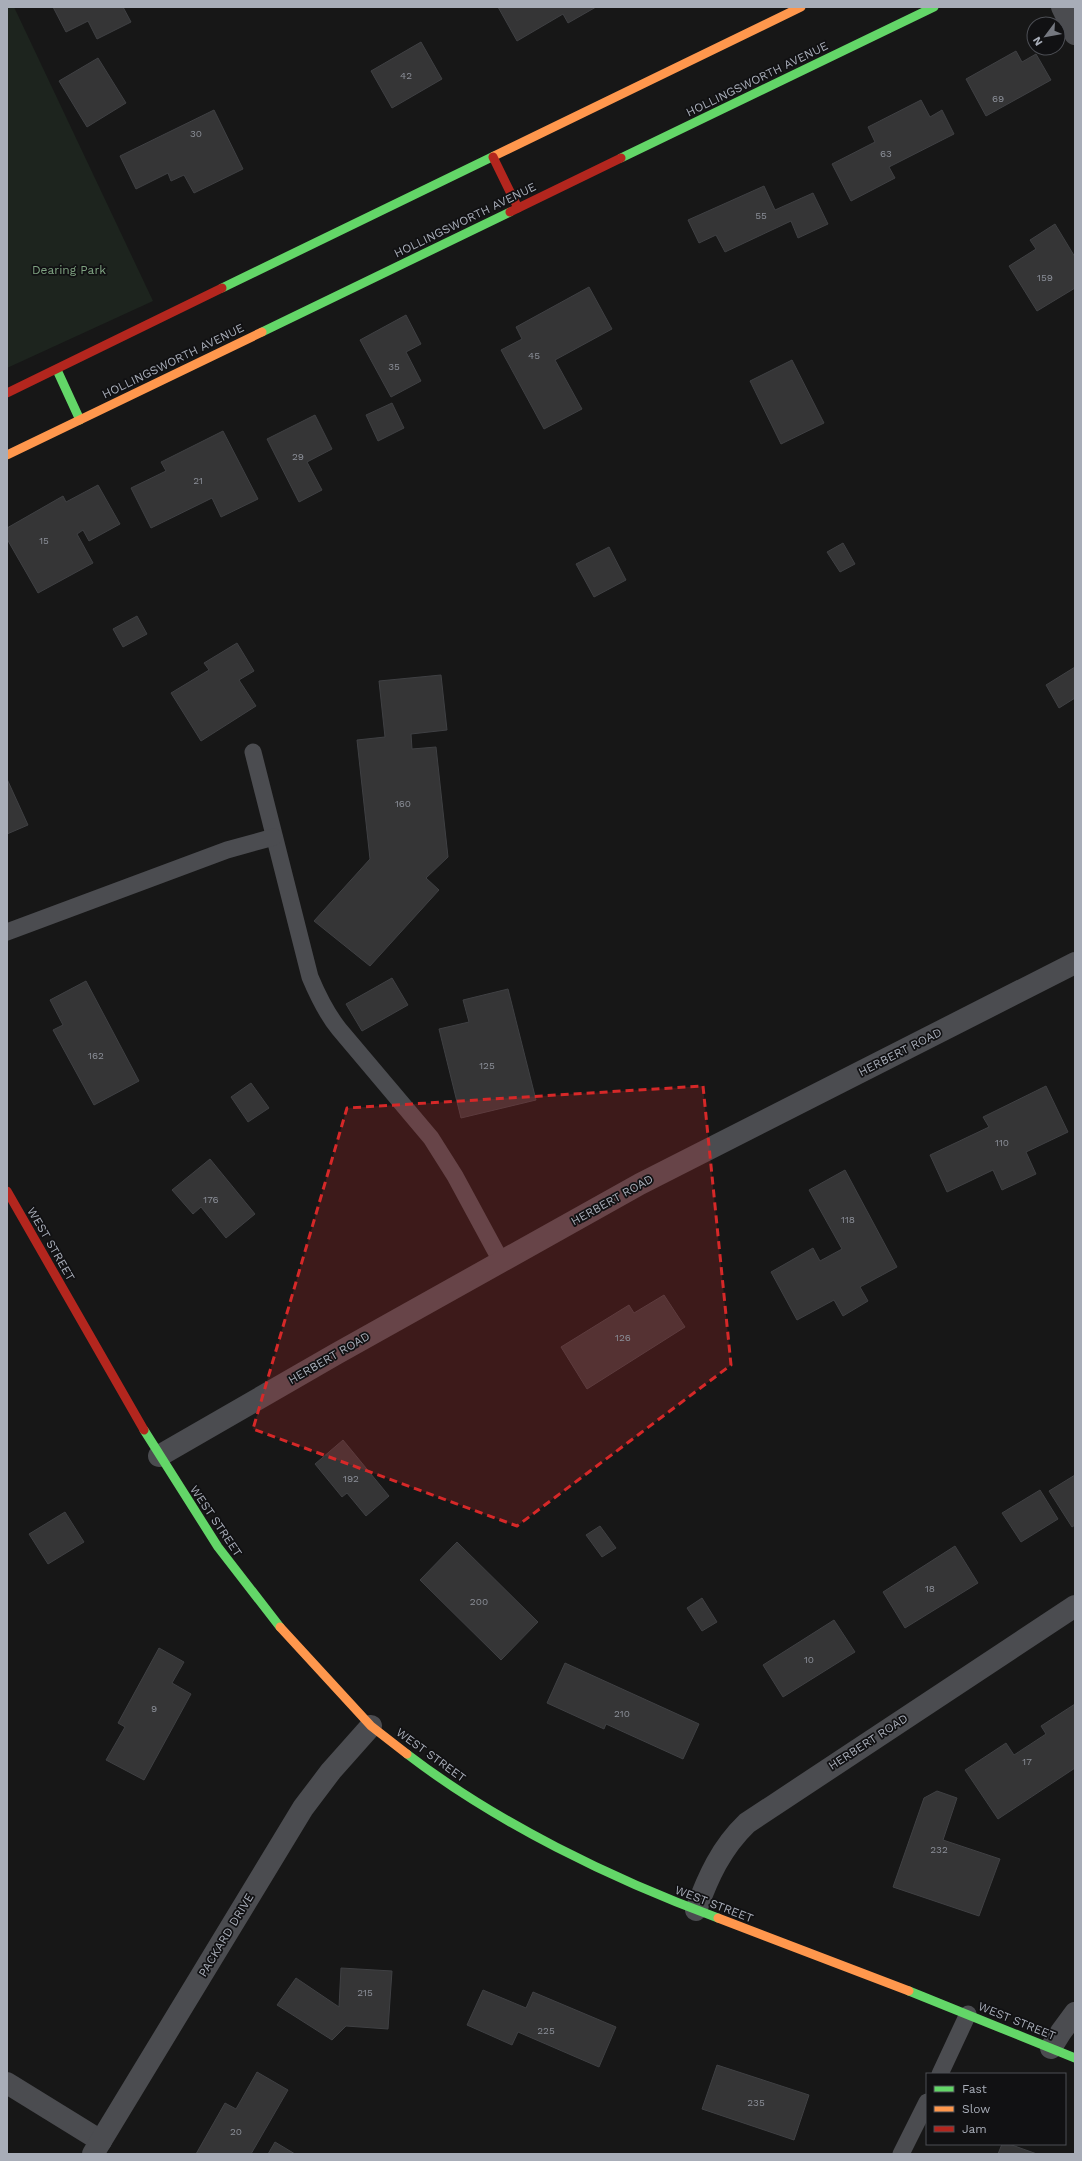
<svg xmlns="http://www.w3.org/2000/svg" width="1082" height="2161" viewBox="0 0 1082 2161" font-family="'Work Sans',sans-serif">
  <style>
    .green { fill: #1d241e }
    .building { fill: #353536; stroke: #3f4043 }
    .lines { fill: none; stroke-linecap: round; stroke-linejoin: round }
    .lane { stroke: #4b4c50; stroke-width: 17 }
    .street { stroke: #4b4c50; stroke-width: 22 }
    .fast { stroke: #63d668; stroke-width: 9 }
    .slow { stroke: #ff974d; stroke-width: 9 }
    .jam { stroke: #b3261e; stroke-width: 9 }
    .marked { fill: #d62828; fill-opacity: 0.2; stroke: #d62828; stroke-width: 3; stroke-dasharray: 8 5; stroke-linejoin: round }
    .labels { text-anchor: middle; stroke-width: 3.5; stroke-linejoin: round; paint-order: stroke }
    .number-label { font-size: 10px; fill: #8b8f98 }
    .street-label { font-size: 12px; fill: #a8adb8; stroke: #111113 }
    .park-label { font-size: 12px; fill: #7fa381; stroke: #111113 }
  </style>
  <rect width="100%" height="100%" fill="#171717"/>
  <path class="green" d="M7,7h7l139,294 -146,67z"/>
  <g class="building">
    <path d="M53,7h70l8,15 -34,17 -9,-18 -22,11z"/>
    <path d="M498,7h98l-28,16 -5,-9 -46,27z"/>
    <path d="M421,42l21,37 -50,29 -21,-37z"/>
    <path d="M1016,51l6,11 14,-8 15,26 -65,36 -20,-37z"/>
    <path d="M98,58l28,45 -39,24 -28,-46z"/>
    <path d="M921,100l9,17 12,-7 12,24 -65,33 6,11 -44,23 -19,-37 43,-22 -7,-15z"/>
    <path d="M214,110l29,59 -49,24 -10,-18 -13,6 -3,-8 -32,16 -16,-33z"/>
    <path d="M764,186l11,24 38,-17 15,31 -30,14 -7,-17 -66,31 -9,-17 -17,8 -11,-23z"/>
    <path d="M1055,224l20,33v31l-38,23 -28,-45 27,-17 -6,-9z"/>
    <path d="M589,287l23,42 -57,31 27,49 -38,20 -43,-79 21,-11 -6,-12z"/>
    <path d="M406,315l15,29 -15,8 15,29 -30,16 -31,-57z"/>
    <path d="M792,360l32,63 -43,21 -31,-63z"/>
    <path d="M392,403l12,25 -26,13 -12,-26z"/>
    <path d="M315,415l17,34 -25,13 15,28 -23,12 -32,-63z"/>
    <path d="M223,431l35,68 -37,18 -9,-19 -61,30 -20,-40 35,-17 -5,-9z"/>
    <path d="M98,485l22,39 -31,17 -6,-11 -6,4 16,29 -55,30 -31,-54v-11l56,-32 3,6z"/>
    <path d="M843,543l12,21 -15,8 -13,-20z"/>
    <path d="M609,547l17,33 -32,17 -18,-33z"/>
    <path d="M137,616l10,18 -24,13 -10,-18z"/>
    <path d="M237,643l17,28 -15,9 17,26 -55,35 -30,-48 38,-23 -5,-7z"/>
    <path d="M1075,667v31l-16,10 -13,-23z"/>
    <path d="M441,675l6,55 -36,4 1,15 24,-2 12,110 -22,21 13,12 -69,76 -56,-45 56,-62 -13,-119 28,-3 -6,-56z"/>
    <path d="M7,779l21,46 -21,9z"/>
    <path d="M392,978l16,27 -46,26 -16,-27z"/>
    <path d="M86,981l53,100 -45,24 -41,-75 10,-5 -13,-25z"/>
    <path d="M508,989l28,111 -75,18 -22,-89 30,-7 -6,-22z"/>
    <path d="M251,1083l18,25 -21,14 -17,-25z"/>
    <path d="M1046,1086l22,46 -42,20 10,22 -34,16 -9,-20 -46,22 -17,-37 59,-28 -6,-10z"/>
    <path d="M210,1159l45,55 -29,24 -25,-31 -8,7 -21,-24z"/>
    <path d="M845,1170l52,97 -37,20 8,14 -25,15 -9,-16 -37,20 -26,-48 42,-24 7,13 22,-12 -33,-59z"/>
    <path d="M664,1295l21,32 -98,62 -26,-42 68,-42 5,8z"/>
    <path d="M343,1440l46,56 -23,20 -19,-23 -5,4 -27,-33z"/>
    <path d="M1075,1475v50l-3,2 -23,-36z"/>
    <path d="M1040,1490l18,29 -37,23 -19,-29z"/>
    <path d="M65,1512l19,30 -36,22 -19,-30z"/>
    <path d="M600,1526l16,22 -14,9 -16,-22z"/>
    <path d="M457,1542l81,80 -37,38 -81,-80z"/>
    <path d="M955,1546l23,37 -73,45 -22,-36z"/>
    <path d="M702,1598l15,24 -15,9 -15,-23z"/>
    <path d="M834,1620l21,32 -72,45 -20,-32z"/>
    <path d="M159,1648l25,14 -12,21 19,11 -47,86 -38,-20 19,-33 -7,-4z"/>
    <path d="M565,1663l134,61 -16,35 -77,-35 -2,5 -57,-26z"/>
    <path d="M1075,1704v64l-77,51 -33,-49 41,-27 8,12 32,-21 -5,-8z"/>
    <path d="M937,1791l20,7 -14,42 57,19 -21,57 -86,-29 31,-89z"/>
    <path d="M341,1968l51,3 -4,58 -42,-3 -14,14 -55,-35 19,-27 43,29z"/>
    <path d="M483,1990l43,18 7,-16 83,35 -17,40 -81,-35 -6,13 -45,-20z"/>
    <path d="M717,2065l92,30 -15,45 -92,-31z"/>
    <path d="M257,2072l31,18 -37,64h-55l29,-51 11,6z"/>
    <path d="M275,2142l20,12h-27z"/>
    <path d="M1002,2144h7l28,10h-39z"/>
  </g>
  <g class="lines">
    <g class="lane">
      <path d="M253,752l57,225c8,19 16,36 29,52l92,109 24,38 46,85"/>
      <path d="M7,932l220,-82 47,-13"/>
      <path d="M940,2074l28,-60"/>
      <path d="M901,2154l26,-52"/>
    </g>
    <g class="street">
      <path d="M1062,7l13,27"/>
      <path d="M159,1456l177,-102 304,-170 435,-221"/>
      <path d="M696,1910c12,-33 25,-62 51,-87l328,-217"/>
      <path d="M1051,2048l10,-16 14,-19"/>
      <path d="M7,2083l94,58"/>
      <path d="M93,2154l210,-346 28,-37 40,-45"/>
    </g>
    <g class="fast">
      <path d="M621,158l313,-151"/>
      <path d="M222,288l272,-132"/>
      <path d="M262,332l248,-120"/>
      <path d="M57,370l23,50"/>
      <path d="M144,1430l74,117 62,80"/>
      <path d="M407,1754c90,69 205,125 311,164"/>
      <path d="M909,1991l166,67"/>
    </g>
    <g class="slow">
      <path d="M494,156l307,-149"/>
      <path d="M7,455l255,-123"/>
      <path d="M280,1627l91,99 36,28"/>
      <path d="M718,1918l191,73"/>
    </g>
    <g class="jam">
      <path d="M493,157l25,51"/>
      <path d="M510,212l111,-54"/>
      <path d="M7,393l215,-105"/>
      <path d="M7,1191l137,239"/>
    </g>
  </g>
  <path class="marked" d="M703,1086l28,279 -214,161 -264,-97 94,-321z"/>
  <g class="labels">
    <g class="number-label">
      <text x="406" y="79">42</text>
      <text x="998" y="102">69</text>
      <text x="196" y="137">30</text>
      <text x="886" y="157">63</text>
      <text x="761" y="219">55</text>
      <text x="1045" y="281">159</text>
      <text x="534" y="359">45</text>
      <text x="394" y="370">35</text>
      <text x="298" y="460">29</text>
      <text x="198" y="484">21</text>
      <text x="44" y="544">15</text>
      <text x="403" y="807">160</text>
      <text x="96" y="1059">162</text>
      <text x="487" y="1069">125</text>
      <text x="1002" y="1146">110</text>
      <text x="211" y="1203">176</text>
      <text x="848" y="1223">118</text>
      <text x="623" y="1341">126</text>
      <text x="351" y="1482">192</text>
      <text x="930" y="1592">18</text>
      <text x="479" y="1605">200</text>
      <text x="809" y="1663">10</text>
      <text x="154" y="1712">9</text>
      <text x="622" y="1717">210</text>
      <text x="1027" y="1765">17</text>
      <text x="939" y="1853">232</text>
      <text x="365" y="1996">215</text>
      <text x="546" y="2034">225</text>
      <text x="756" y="2106">235</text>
      <text x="236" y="2135">20</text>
    </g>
    <g class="street-label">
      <text transform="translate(757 79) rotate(-26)" y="4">HOLLINGSWORTH AVENUE</text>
      <text transform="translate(465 220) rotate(-26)" y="4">HOLLINGSWORTH AVENUE</text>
      <text transform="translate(173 361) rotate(-26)" y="4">HOLLINGSWORTH AVENUE</text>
      <text transform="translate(900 1052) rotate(-27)" y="4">HERBERT ROAD</text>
      <text transform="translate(612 1200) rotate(-29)" y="4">HERBERT ROAD</text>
      <text transform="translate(51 1244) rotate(60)" y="4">WEST STREET</text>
      <text transform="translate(329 1358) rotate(-30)" y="4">HERBERT ROAD</text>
      <text transform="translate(216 1521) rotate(56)" y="4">WEST STREET</text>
      <text transform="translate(868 1742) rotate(-33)" y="4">HERBERT ROAD</text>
      <text transform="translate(431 1755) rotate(36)" y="4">WEST STREET</text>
      <text transform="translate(714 1904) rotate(21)" y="4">WEST STREET</text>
      <text transform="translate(226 1935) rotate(-59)" y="4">PACKARD DRIVE</text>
      <text transform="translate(1017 2021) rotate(22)" y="4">WEST STREET</text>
    </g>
    <g class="park-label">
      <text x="69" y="274">Dearing Park</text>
    </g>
  </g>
  <rect width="1082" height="2161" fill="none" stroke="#a8adb8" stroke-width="16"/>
  <rect x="926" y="2073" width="140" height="72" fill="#111113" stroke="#4d4f55"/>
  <rect x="934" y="2086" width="20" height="6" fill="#63d668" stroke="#4d4f55"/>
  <text x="962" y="2093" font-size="12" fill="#a8adb8">Fast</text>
  <rect x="934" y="2106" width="20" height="6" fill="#ff974d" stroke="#4d4f55"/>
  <text x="962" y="2113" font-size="12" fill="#a8adb8">Slow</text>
  <rect x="934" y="2126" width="20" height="6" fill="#b3261e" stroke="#4d4f55"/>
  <text x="962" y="2133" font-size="12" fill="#a8adb8">Jam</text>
  <g transform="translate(1046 36) rotate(238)"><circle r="19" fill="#111113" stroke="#4d4f55"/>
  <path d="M0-3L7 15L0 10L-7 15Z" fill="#757880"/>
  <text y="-6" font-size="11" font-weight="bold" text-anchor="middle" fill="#a8adb8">N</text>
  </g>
</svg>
